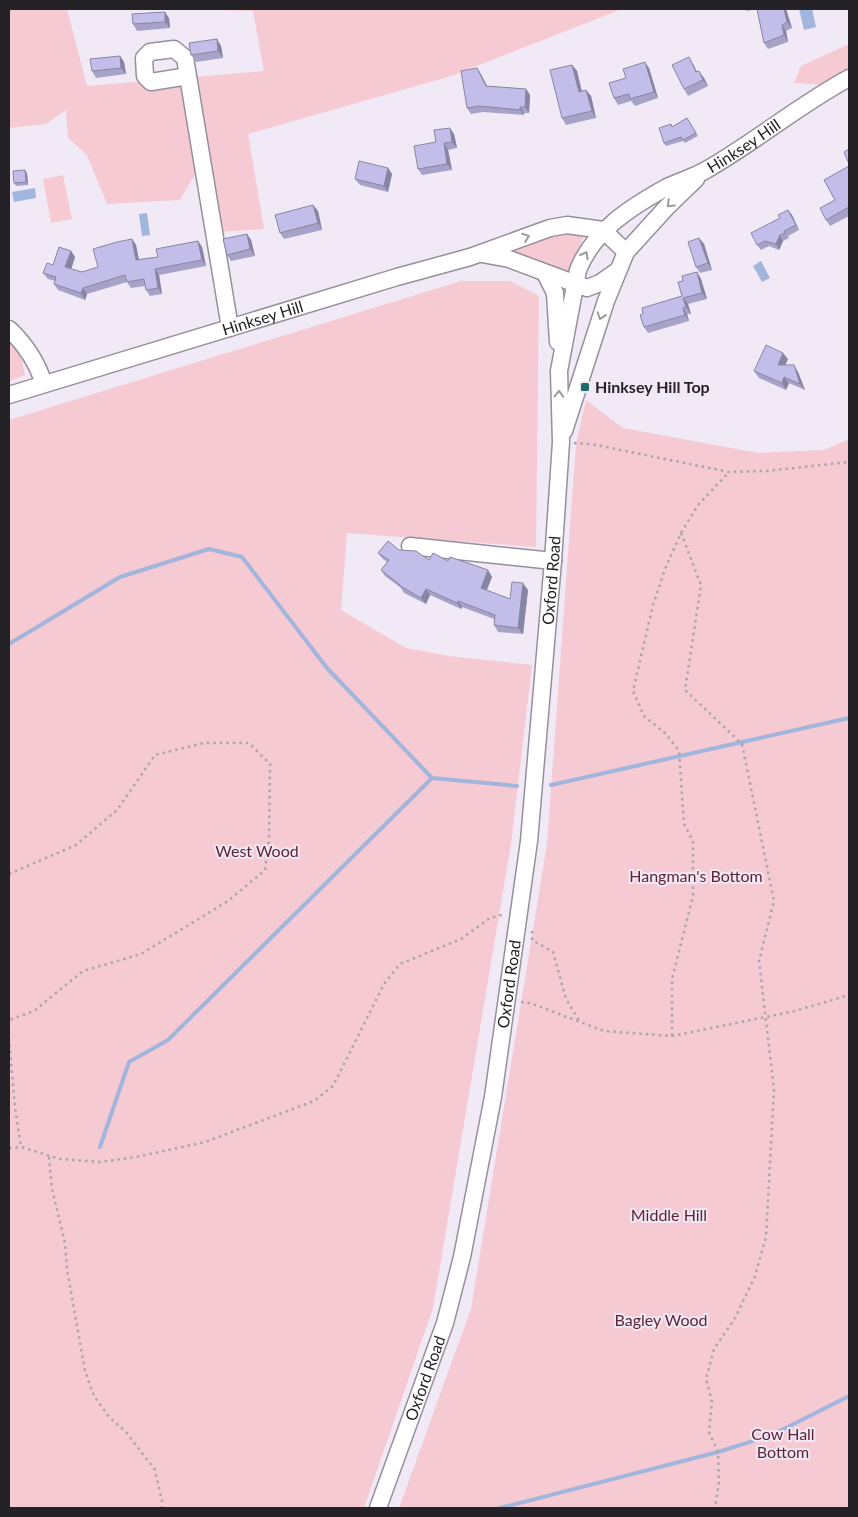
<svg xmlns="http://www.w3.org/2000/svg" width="858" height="1517" viewBox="0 0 858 1517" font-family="Lato,sans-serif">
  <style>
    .green { fill: #f5cad2 }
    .water { fill: #a2b5dc }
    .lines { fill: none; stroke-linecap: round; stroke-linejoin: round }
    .stream { stroke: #a2b5dc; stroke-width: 4 }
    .minor-casing { stroke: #978f9b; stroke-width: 19 }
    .path { stroke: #aca5af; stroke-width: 2.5; stroke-dasharray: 2.5 4; stroke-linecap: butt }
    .minor { stroke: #fff; stroke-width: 16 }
    .wall { fill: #a7a3c8 }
    .shaded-wall { fill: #8885a3 }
    .building { fill: #c2bee9; stroke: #8885a3 }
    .oneway { stroke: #9d9c9e }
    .poi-dot { fill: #1f6a66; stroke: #f1e9f5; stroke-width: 2 }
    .labels { text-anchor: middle; stroke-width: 4; stroke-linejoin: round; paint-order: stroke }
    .street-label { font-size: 16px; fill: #252227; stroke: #f1e9f5 }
    .poi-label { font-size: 16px; font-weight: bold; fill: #252227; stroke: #f1e9f5; text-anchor: start }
    .park-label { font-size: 16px; fill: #612435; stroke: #f1e9f5 }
  </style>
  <rect width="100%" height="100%" fill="#f1e9f5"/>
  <g class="green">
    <path d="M9,9h58l20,77 177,-15 -11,-60 -70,-2h439l-171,67 -203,58 16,95 -45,3 -22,-61 -17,29 -73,4 -20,-49 -19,-17 -2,-28 -20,14 -37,4z"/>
    <path d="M849,44v42l-55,-3 7,-17z"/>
    <path d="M63,175l9,44 -21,4 -8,-44z"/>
    <path d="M562,233l23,1 -18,41 -52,-20 -2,-6z"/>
    <path d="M461,281h49l29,15 -3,251 -189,-14 -6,77 65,38 43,8 83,9 -21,179 -78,464 -69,200h-355v-1088z"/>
    <path d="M9,340l12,17 4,18 -16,6z"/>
    <path d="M586,400l37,28 135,25 66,-3 25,-11v1069h-450l72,-199 76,-465 29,-400z"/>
  </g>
  <g class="water">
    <path d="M799,9h13l4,18 -12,3z"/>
    <path d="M35,188l1,10 -22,4 -2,-10z"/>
    <path d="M147,213l3,22 -8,1 -3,-22z"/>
    <path d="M761,261l9,17 -8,4 -9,-16z"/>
  </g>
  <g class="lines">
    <g class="stream">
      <path d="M9,644l111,-67 89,-28 33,8 85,111 105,110"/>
      <path d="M551,785l298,-67"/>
      <path d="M100,1147l29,-85 39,-22 264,-262 85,8"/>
      <path d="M500,1508l218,-56 54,-17 77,-39"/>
    </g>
    <g class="minor-casing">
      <g id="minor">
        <path d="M188,76l-37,6 -6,-6 -1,-18 6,-6 24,-3 11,9 45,270"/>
        <path d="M482,254l27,5 78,29 13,-5 17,-12"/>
        <path d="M545,273l10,20 3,49"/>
        <path d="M9,329c17,16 28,33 35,55"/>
        <path id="s1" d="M9,395l388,-118 73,-20 80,-29 17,-3 36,5 23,22"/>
        <path d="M564,431l42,-130 20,-49 40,-44 30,-29"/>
        <path d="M410,546l143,15"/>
        <path id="s2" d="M378,1508l67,-185 17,-66 31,-160 36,-256 24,-280 8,-119 -2,-71 19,-101c16,-40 53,-63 89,-83 13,-6 27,-10 39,-17 49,-28 93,-65 143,-92"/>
      </g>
    </g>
    <g class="path">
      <path d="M574,443l17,1 138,28 37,-1 83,-9"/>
      <path d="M681,533l20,52 -16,105 57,54 32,157 -15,60 15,128 -8,148 -11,39 -20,42 -21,31 -8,30 6,22 -3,31 9,20 1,30 -4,26"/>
      <path d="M9,874l67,-29 41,-35 38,-55 49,-12h45l21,21 -1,76 -4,30 -37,31 -87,53 -58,17 -49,40 -25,9"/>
      <path d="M532,931v9l21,12 13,47 14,23"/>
      <path d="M521,1002l9,1 74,28 68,5 123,-25 54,-16"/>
      <path d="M672,1036v-57l21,-83v-55l-9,-17 -5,-73 -13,-17 -22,-18 -11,-25 20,-86 12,-36 16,-36 17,-28 31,-33"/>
      <path d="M9,1038l6,70 6,39"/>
      <path d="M9,1148l12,-1 39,12 40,3 36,-5 69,-15 109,-41 19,-15 51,-102 16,-20 61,-25 29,-21 15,-4"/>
      <path d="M49,1157l3,32 13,54 2,26 18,102 9,25 15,21 17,15 29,38 7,31v7"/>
    </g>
    <use href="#minor" class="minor"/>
  </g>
  <g class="wall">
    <path d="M745,9h41l6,19 -6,3 2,11 -20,7 -4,-6 -7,-34 -10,2z"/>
    <path d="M169,18l1,10 -33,3 -4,-7z"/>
    <path d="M217,39l4,7 2,12 -27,4 -5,-7z"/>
    <path d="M120,56l4,6 2,12 -30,4 -4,-7z"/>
    <path d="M693,64l4,8 7,6 4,8 -20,10 -4,-7z"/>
    <path d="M572,65l5,6 5,20 4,-1 5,6 5,22 -30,7 -4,-7z"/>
    <path d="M477,68l10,18 39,3 4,6 -1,18h-5v2l-41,-3 -12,2 -4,-6z"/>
    <path d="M649,68l9,30 -23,8 -4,-5 -13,4 -4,-7 12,-20z"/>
    <path d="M687,118l11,18 -13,7 -2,-2 -17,5 -2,-3 7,-19 1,3z"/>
    <path d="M454,134l3,14 -9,2 4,20 -30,5 -4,-6 18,-27z"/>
    <path d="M849,166v50l-19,10 -4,-6z"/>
    <path d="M388,168l4,6 -4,18 -28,-7 -5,-6z"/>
    <path d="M27,173l1,12 -12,1 -2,-3z"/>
    <path d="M313,205l5,6 4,19 -38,9 -4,-6z"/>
    <path d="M788,210l4,5 7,15 -11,6 1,2 -6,3 -4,9 -10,-4 -8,4 -4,-5z"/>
    <path d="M247,234l4,6 4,16 -24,5 -4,-6z"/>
    <path d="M699,238l5,6 8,26 -12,3 -4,-6z"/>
    <path d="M132,239l4,6 3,14 19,-2 40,-16 4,6 4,19 -47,9 3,19 -12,2 -4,-6 -1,-4 -14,2 -4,-6 -40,12 -2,6 -27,-10 -4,-6 1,-3 -7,-2 -5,-6 28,-22 4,6 -4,12 11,3 16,-5z"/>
    <path d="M697,272l4,7 6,20 -19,5 3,10h-4l2,7 -41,12 -4,-6 -1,-13 39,-18 1,-15z"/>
    <path d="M788,359l-3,6 13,7 7,18 -16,-7 -3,7 -27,-12 -5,-7z"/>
    <path d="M399,550l30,10 19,1 40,9 4,7 -5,13 23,9 18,-9 -5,44 -25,-2 -4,-7v-6l-32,-12 -1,2 -31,-14 -4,9 -22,-11 -3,-5 -16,-12 -4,-6 6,-8 -4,-3 -5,-6z"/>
  </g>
  <g class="shaded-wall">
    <path d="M784,9h2l6,19 -5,-6z"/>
    <path d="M165,12l4,6 1,10 -5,-6z"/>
    <path d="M782,25l4,6 2,11 -4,-7z"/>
    <path d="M217,39l4,7 2,12 -5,-7z"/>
    <path d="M120,56l4,6 2,12 -5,-6z"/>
    <path d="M689,57l4,7 7,14 -4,-6z"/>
    <path d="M645,62l4,6 9,30 -4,-6z"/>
    <path d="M572,65l5,6 6,27 -4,-6z"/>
    <path d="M477,68l4,6 9,18 -4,-6z"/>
    <path d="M699,71l5,7 4,8 -5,-6z"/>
    <path d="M526,89l4,6 -1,18 -4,-6z"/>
    <path d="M586,90l5,6 5,22 -4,-7z"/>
    <path d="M520,107l4,6v2l-4,-5z"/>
    <path d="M450,128l4,6 3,14 -5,-6z"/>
    <path d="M444,143l4,7 4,20 -5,-6z"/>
    <path d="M388,168l4,6 -4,18 -4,-6z"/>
    <path d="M25,170l2,3 1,12 -2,-3z"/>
    <path d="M313,205l5,6 4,19 -4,-7z"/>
    <path d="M788,210l4,5 7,15 -3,-5z"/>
    <path d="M247,234l4,6 4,16 -5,-7z"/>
    <path d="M780,235l3,6 -4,9 -3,-6z"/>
    <path d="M699,238l5,6 8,26 -4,-7z"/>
    <path d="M132,239l4,6 4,21 -4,-6z"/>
    <path d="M198,241l4,6 4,19 -4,-6z"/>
    <path d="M71,251l4,6 -5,16 -5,-6z"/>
    <path d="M155,269l4,6 3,19 -4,-6z"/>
    <path d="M697,272l4,7 6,20 -5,-6z"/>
    <path d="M83,288l4,6 -2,6 -4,-7z"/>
    <path d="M683,298l5,6 3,10 -5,-7z"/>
    <path d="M683,308l4,6 2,7 -4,-6z"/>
    <path d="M783,353l5,6 -6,12 -4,-6z"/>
    <path d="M794,365l4,7 7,18 -5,-6z"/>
    <path d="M784,377l5,6 -3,7 -4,-7z"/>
    <path d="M488,570l4,7 -7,17 -4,-6z"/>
    <path d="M523,583l5,7 -5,44 -5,-6z"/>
    <path d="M426,589l4,6 -4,9 -5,-6z"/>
    <path d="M458,601l4,6 -1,2 -4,-6z"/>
  </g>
  <g class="building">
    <path d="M757,9h27l3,13 -5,3 2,10 -20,8z"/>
    <path d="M165,12v10l-32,2 -1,-10z"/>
    <path d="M217,39l1,12 -27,4 -2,-12z"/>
    <path d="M120,56l1,12 -29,3 -2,-12z"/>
    <path d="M689,57l7,15 3,-1 4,9 -19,9 -12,-24z"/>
    <path d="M645,62l9,30 -24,7 -1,-5 -15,4 -5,-15 17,-5 -3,-9z"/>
    <path d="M572,65l7,27 7,-2 6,21 -30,7 -12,-48z"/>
    <path d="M477,68l9,18 40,3 -1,18h-5v3l-41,-4 -12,2 -6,-37z"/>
    <path d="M687,118l9,15 -13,7 -2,-3 -17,6 -5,-15 12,-4 1,3z"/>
    <path d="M450,128l2,14 -8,1 3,21 -29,5 -4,-23 22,-4 -2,-12z"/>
    <path d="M849,149v15l-5,-12z"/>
    <path d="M359,161l29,7 -4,18 -29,-7z"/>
    <path d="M849,166v41l-23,13 -6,-12 15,-8 -11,-20z"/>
    <path d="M25,170l1,12 -12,1 -1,-12z"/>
    <path d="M313,205l5,18 -38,10 -5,-18z"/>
    <path d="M788,210l8,15 -12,6 1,2 -5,2 -4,9 -11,-3 -8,4 -6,-12 29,-15 -2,-3z"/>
    <path d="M247,234l3,15 -23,6 -4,-16z"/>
    <path d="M699,238l9,25 -12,4 -8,-25z"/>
    <path d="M132,239l4,21 22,-3 -2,-8 42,-8 4,19 -47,9 3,19 -12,2 -2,-11 -17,3 -2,-7 -42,13 -2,5 -27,-9 2,-7 -13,-4 4,-10 6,2 6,-18 12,4 -6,16 17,5 16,-5 -5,-18 24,-7z"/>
    <path d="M697,272l5,21 -19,5 3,9 -3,1 2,7 -41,12 -4,-12 3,-1 -1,-6 40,-12 -4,-14 5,-1 -1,-5z"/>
    <path d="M766,345l17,8 -5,12h16l6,19 -16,-7 -2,6 -28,-12z"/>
    <path d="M388,541l11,9 17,1 13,9 4,-7 15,8 2,-4 38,13 -7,18 29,11 2,-17 11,1 -5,45 -24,-3 1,-10 -37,-14 -1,2 -31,-14 -5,9 -21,-12v-1l-19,-15 8,-10 -11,-7z"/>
  </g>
  <defs><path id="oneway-chevron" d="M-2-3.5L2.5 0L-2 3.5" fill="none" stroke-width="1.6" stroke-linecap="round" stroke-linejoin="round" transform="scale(1.25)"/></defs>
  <g class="oneway">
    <use href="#oneway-chevron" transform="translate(670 204) rotate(136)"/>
    <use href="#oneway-chevron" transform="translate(526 237) rotate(-21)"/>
    <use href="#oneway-chevron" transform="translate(585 255) rotate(-60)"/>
    <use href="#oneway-chevron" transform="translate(601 316) rotate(109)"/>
    <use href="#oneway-chevron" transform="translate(559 394) rotate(-89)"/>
  </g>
  <rect class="poi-dot" x="580" y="382" width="10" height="10" rx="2.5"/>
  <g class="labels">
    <g class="street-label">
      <text dy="6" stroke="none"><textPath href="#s2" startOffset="1472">Hinksey Hill</textPath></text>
      <text dy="6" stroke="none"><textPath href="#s1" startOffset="265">Hinksey Hill</textPath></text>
      <text dy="6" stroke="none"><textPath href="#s2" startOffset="948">Oxford Road</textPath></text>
      <text dy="6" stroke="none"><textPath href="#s2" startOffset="542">Oxford Road</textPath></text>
      <text dy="6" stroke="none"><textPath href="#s2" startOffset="138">Oxford Road</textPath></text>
    </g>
    <g class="poi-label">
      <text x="595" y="393">Hinksey Hill Top</text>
    </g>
    <g class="park-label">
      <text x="257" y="857">West Wood</text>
      <text x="696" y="882">Hangman's Bottom</text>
      <text x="669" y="1221">Middle Hill</text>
      <text x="661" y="1326">Bagley Wood</text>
      <text x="783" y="1440">Cow Hall<tspan x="783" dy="18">Bottom</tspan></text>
    </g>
  </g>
  <rect width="858" height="1517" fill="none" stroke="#252227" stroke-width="20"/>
</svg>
